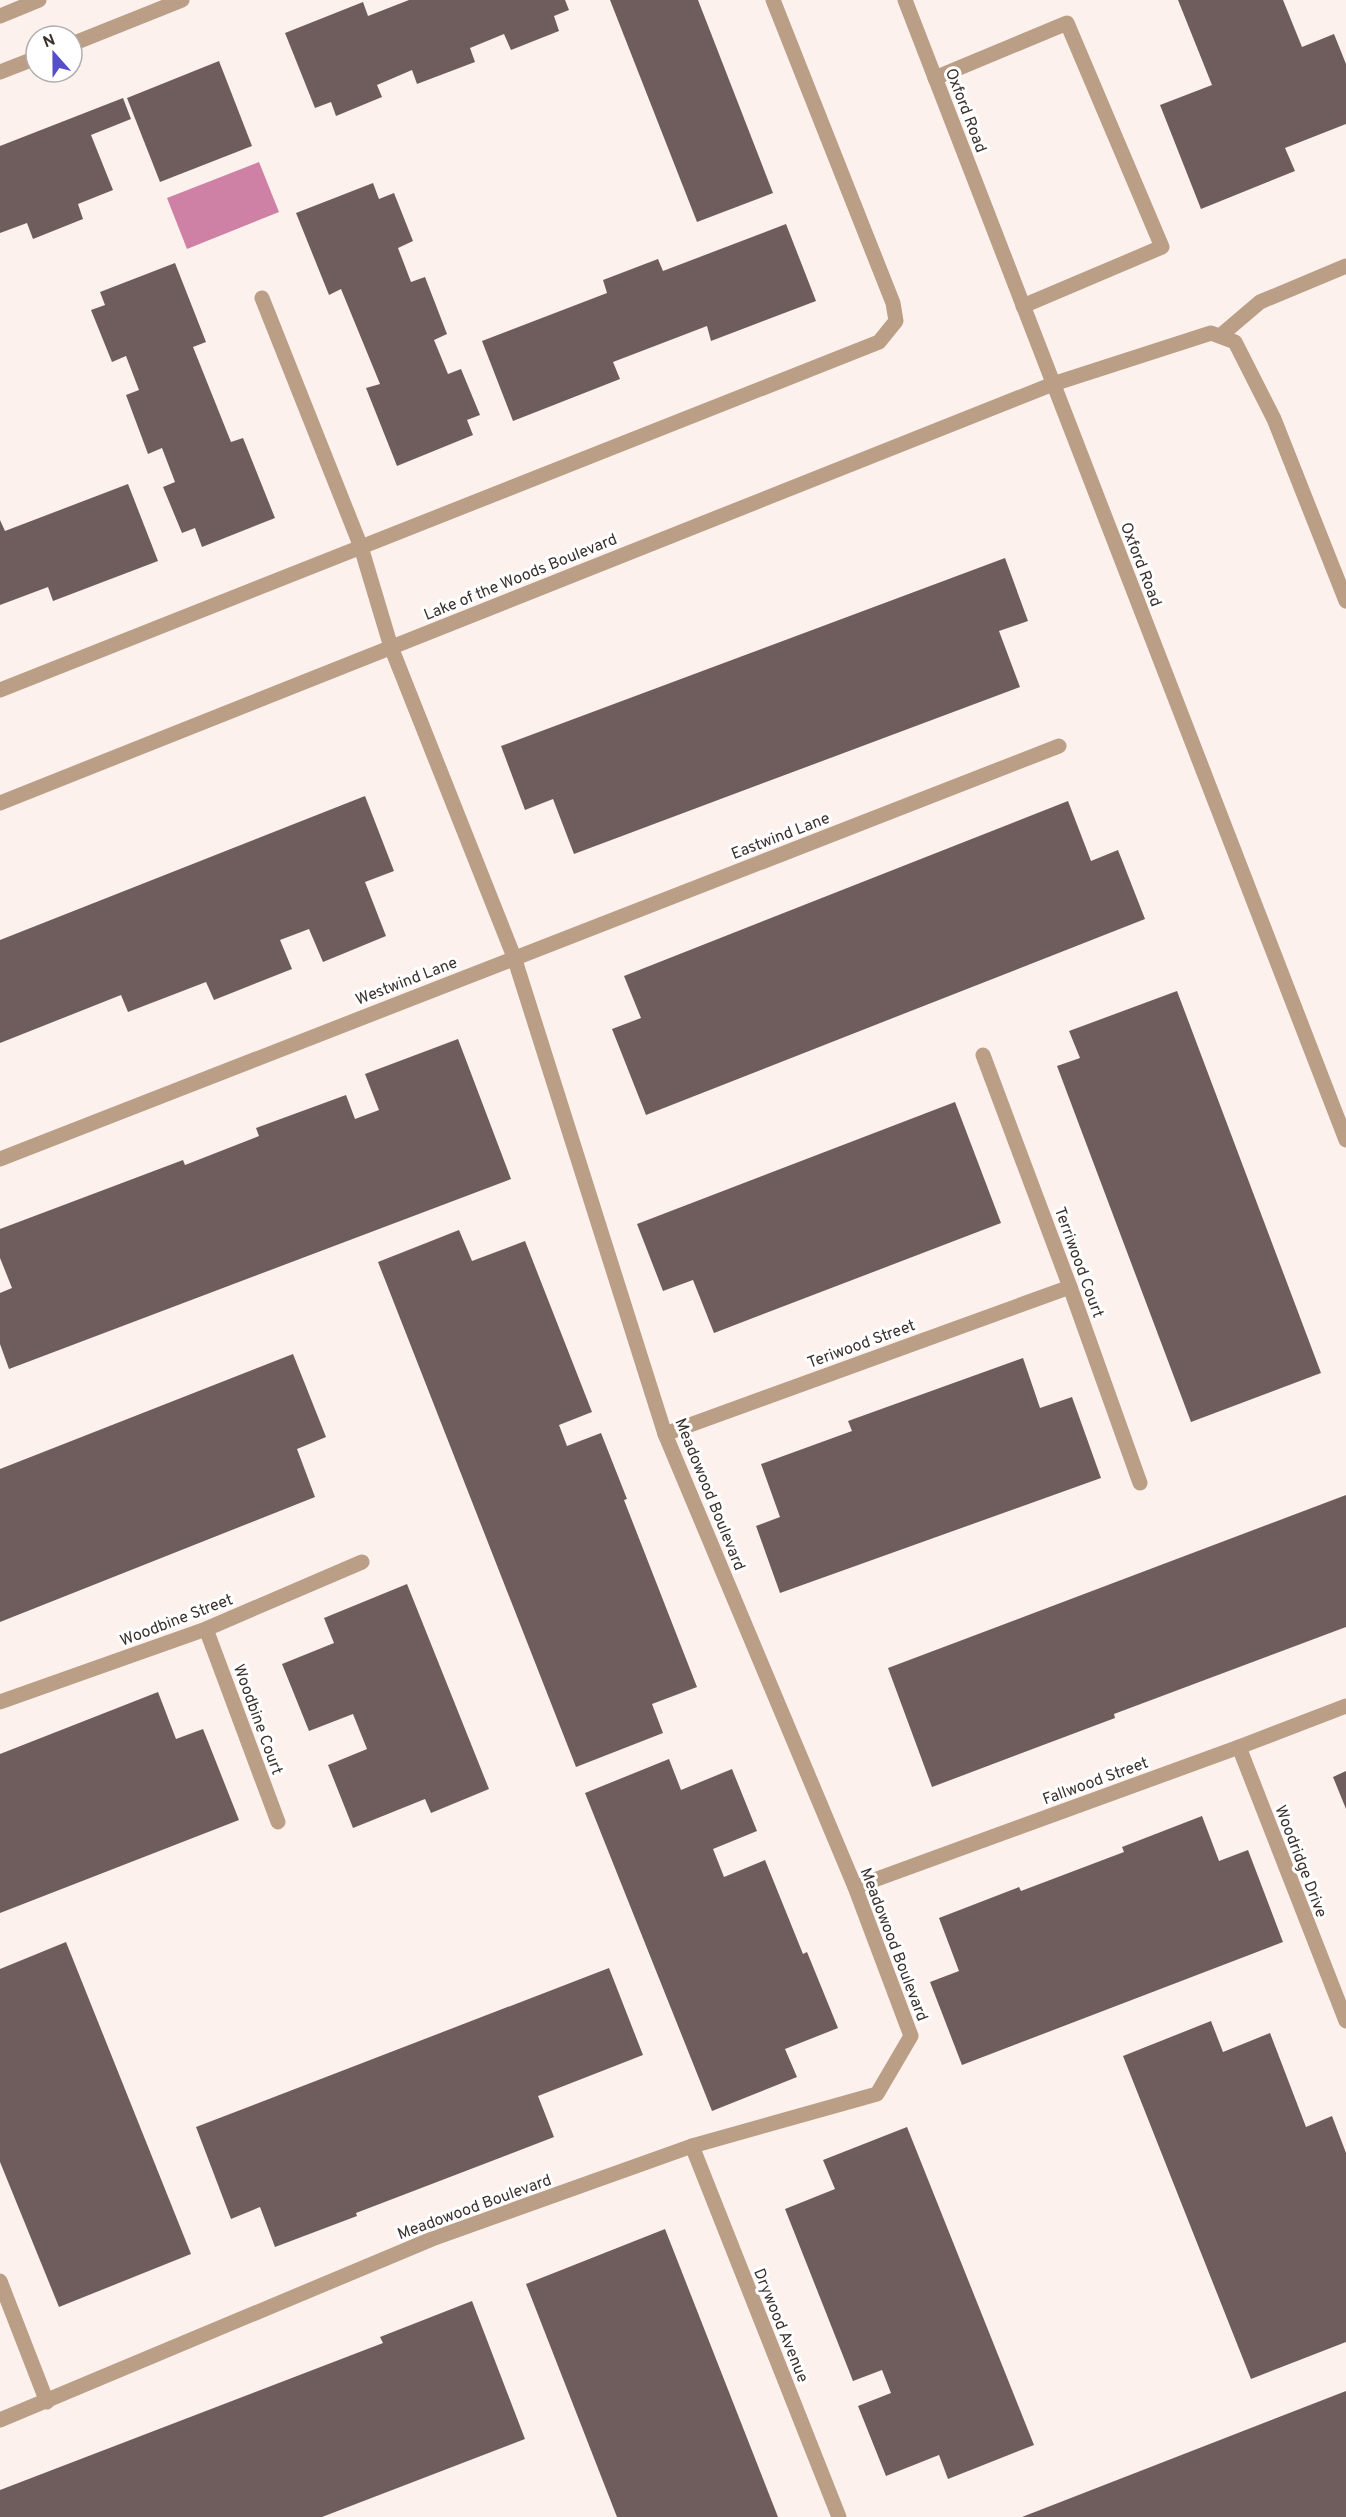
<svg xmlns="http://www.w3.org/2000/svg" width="1346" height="2517" viewBox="0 0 1346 2517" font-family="Overpass,sans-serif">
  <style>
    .water { fill: #ce81a4 }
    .building { fill: #6f5d5e }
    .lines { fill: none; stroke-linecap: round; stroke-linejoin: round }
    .minor { stroke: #ba9e86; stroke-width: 15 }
    .labels { text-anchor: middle; stroke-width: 6; stroke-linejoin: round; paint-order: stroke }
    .street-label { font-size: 16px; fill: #39322f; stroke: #fff }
  </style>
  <rect width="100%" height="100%" fill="#fdf1ee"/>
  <path class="water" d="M259,162l20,50 -92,37 -20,-51z"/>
  <g class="building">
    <path d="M409,0h156l4,10 -15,6 5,15 -48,19 -7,-16 -34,14 5,14 -58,22 -5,-14 -35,15 5,12 -46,19 -5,-14 -16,6 -30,-75 78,-31 5,14z"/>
    <path d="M610,0h88l75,193 -76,29z"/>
    <path d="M1178,0h105l19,47 32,-13 12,30v60l-61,24 10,23 -94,38 -41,-104 52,-20z"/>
    <path d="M219,61l33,85 -92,36 -33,-84z"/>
    <path d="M123,98l8,21 -40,16 22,55 -35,14 5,15 -50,20 -6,-16 -27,10v-87z"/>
    <path d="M373,183l6,16 15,-6 19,48 -15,7 13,34 14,-5 22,57 -13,6 14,34 13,-5 19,46 -13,5 6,15 -76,31 -31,-78 14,-4 -39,-95 -12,6 -33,-82z"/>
    <path d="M786,224l30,77 -105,40 -4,-15 -94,36 7,17 -107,42 -31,-80 125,-48 -4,-13 55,-21 5,12z"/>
    <path d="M175,263l31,79 -13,5 38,95 12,-4 32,80 -73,29 -7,-19 -13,5 -19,-46 12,-5 -13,-34 -14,6 -22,-59 13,-5 -13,-34 -14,6 -21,-52 14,-5 -5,-13z"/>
    <path d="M128,484l30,77 -105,40 -5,-14 -48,18v-85l5,11z"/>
    <path d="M1005,558l23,63 -29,10 21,56 -446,167 -21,-55 -28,11 -24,-64z"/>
    <path d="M365,796l29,75 -29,11 21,54 -63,26 -14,-33 -29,11 12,29 -78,31 -8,-18 -78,30 -7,-17 -121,48v-103z"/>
    <path d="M1068,801l23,60 27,-11 27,69 -499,196 -34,-86 29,-11 -17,-42z"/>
    <path d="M1177,991l144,382 -130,49 -134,-356 23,-8 -11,-27z"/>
    <path d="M458,1039l53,140 -502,190 -9,-25v-51l12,-5 -12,-30v-29l183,-69 2,5 74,-29 -3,-8 90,-33 9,24 24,-9 -14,-36z"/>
    <path d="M955,1102l46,121 -287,110 -21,-53 -30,11 -26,-67z"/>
    <path d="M459,1230l13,31 53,-20 67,171 -33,13 8,21 34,-13 26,66 -3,1 73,187 -45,17 11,29 -87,34 -198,-505z"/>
    <path d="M293,1354l33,83 -29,12 18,48 -315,125v-153z"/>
    <path d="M1023,1358l17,50 32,-11 29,81 -321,115 -24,-67 24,-9 -19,-53 91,-33 -4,-10z"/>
    <path d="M1346,1495v132l-232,87 1,4 -183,69 -44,-119z"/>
    <path d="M407,1584l82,205 -58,24 -6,-14 -72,29 -25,-63 39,-16 -14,-35 -44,17 -27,-67 52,-21 -10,-25z"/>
    <path d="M158,1692l18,47 27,-10 36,91 -239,93v-159z"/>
    <path d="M669,1759l12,31 51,-21 25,62 -44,18 11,28 41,-17 38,94 4,-2 31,76 -53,21 12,28 -85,34 -127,-318z"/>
    <path d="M1346,1771v38l-13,-32z"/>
    <path d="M1202,1816l17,45 29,-11 35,92 -321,123 -32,-83 29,-11 -20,-53 80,-31 2,4 103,-39 -2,-5z"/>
    <path d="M66,1942l125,312 -132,53 -59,-145v-193z"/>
    <path d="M609,1968l34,87 -105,41 16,41 -198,76 1,3 -82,31 -15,-40 -29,12 -35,-92z"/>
    <path d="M1211,2021l12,31 47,-19 36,94 26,-11 14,37v189l-95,37 -128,-323z"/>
    <path d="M907,2127l127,318 -86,34 -9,-24 -53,21 -28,-70 33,-13 -9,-23 -29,11 -68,-172 50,-20 -12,-29z"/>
    <path d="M665,2229l113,288h-161l-91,-233z"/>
    <path d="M472,2301l53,138 -203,78h-322v-27l383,-147 -3,-6z"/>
    <path d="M1346,2391v126h-324z"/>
  </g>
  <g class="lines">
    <g class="minor">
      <path d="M905,0l441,1140"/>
      <path d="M0,16l39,-16"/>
      <path d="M72,44l110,-44"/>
      <path d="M0,72l36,-14"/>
      <path d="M935,78l132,-55 95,224 -139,59"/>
      <path d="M1220,336l40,-34 86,-36"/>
      <path d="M0,690l879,-348 17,-21 -3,-18 -120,-303"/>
      <path d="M0,803l1053,-419 158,-51 24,9 39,77 72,182"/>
      <path d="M983,1055l87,232 70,196"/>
      <path d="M0,1159l1059,-413"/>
      <path d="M665,1434l405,-147"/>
      <path d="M206,1629l72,193"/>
      <path d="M0,1702l206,-73 156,-67"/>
      <path d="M1239,1747l107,274"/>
      <path d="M855,1887l384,-140 107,-41"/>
      <path d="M692,2146l147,371"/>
      <path d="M0,2281l47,121"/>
      <path d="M0,2420l432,-181 260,-93 185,-52 34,-58 -56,-149 -190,-453 -151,-477 -123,-310 -30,-100 -99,-249"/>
    </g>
  </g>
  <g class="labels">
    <g class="street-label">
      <text transform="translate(967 110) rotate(69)" y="6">Oxford Road</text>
      <text transform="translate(1142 564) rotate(69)" y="6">Oxford Road</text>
      <text transform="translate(520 576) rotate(-22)" y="6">Lake of the Woods Boulevard</text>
      <text transform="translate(780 835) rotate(-21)" y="6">Eastwind Lane</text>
      <text transform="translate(406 980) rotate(-21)" y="6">Westwind Lane</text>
      <text transform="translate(1080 1262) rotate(70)" y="6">Terriwood Court</text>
      <text transform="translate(861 1343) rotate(-20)" y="6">Teriwood Street</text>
      <text transform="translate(711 1494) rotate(68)" y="6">Meadowood Boulevard</text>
      <text transform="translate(176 1619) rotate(-21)" y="6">Woodbine Street</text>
      <text transform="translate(259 1719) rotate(70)" y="6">Woodbine Court</text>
      <text transform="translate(1095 1780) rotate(-20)" y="6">Fallwood Street</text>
      <text transform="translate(1302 1861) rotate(69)" y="6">Woodridge Drive</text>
      <text transform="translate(895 1944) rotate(69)" y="6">Meadowood Boulevard</text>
      <text transform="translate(474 2206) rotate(-20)" y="6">Meadowood Boulevard</text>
      <text transform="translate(782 2325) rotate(68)" y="6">Drywood Avenue</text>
    </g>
  </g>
  <g transform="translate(54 54) rotate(339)"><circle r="28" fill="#ffffff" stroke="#b0adac" stroke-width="1.5"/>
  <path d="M0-4.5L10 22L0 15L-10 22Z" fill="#554fc7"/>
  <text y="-9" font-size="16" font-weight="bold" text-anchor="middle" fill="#39322f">N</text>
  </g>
</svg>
